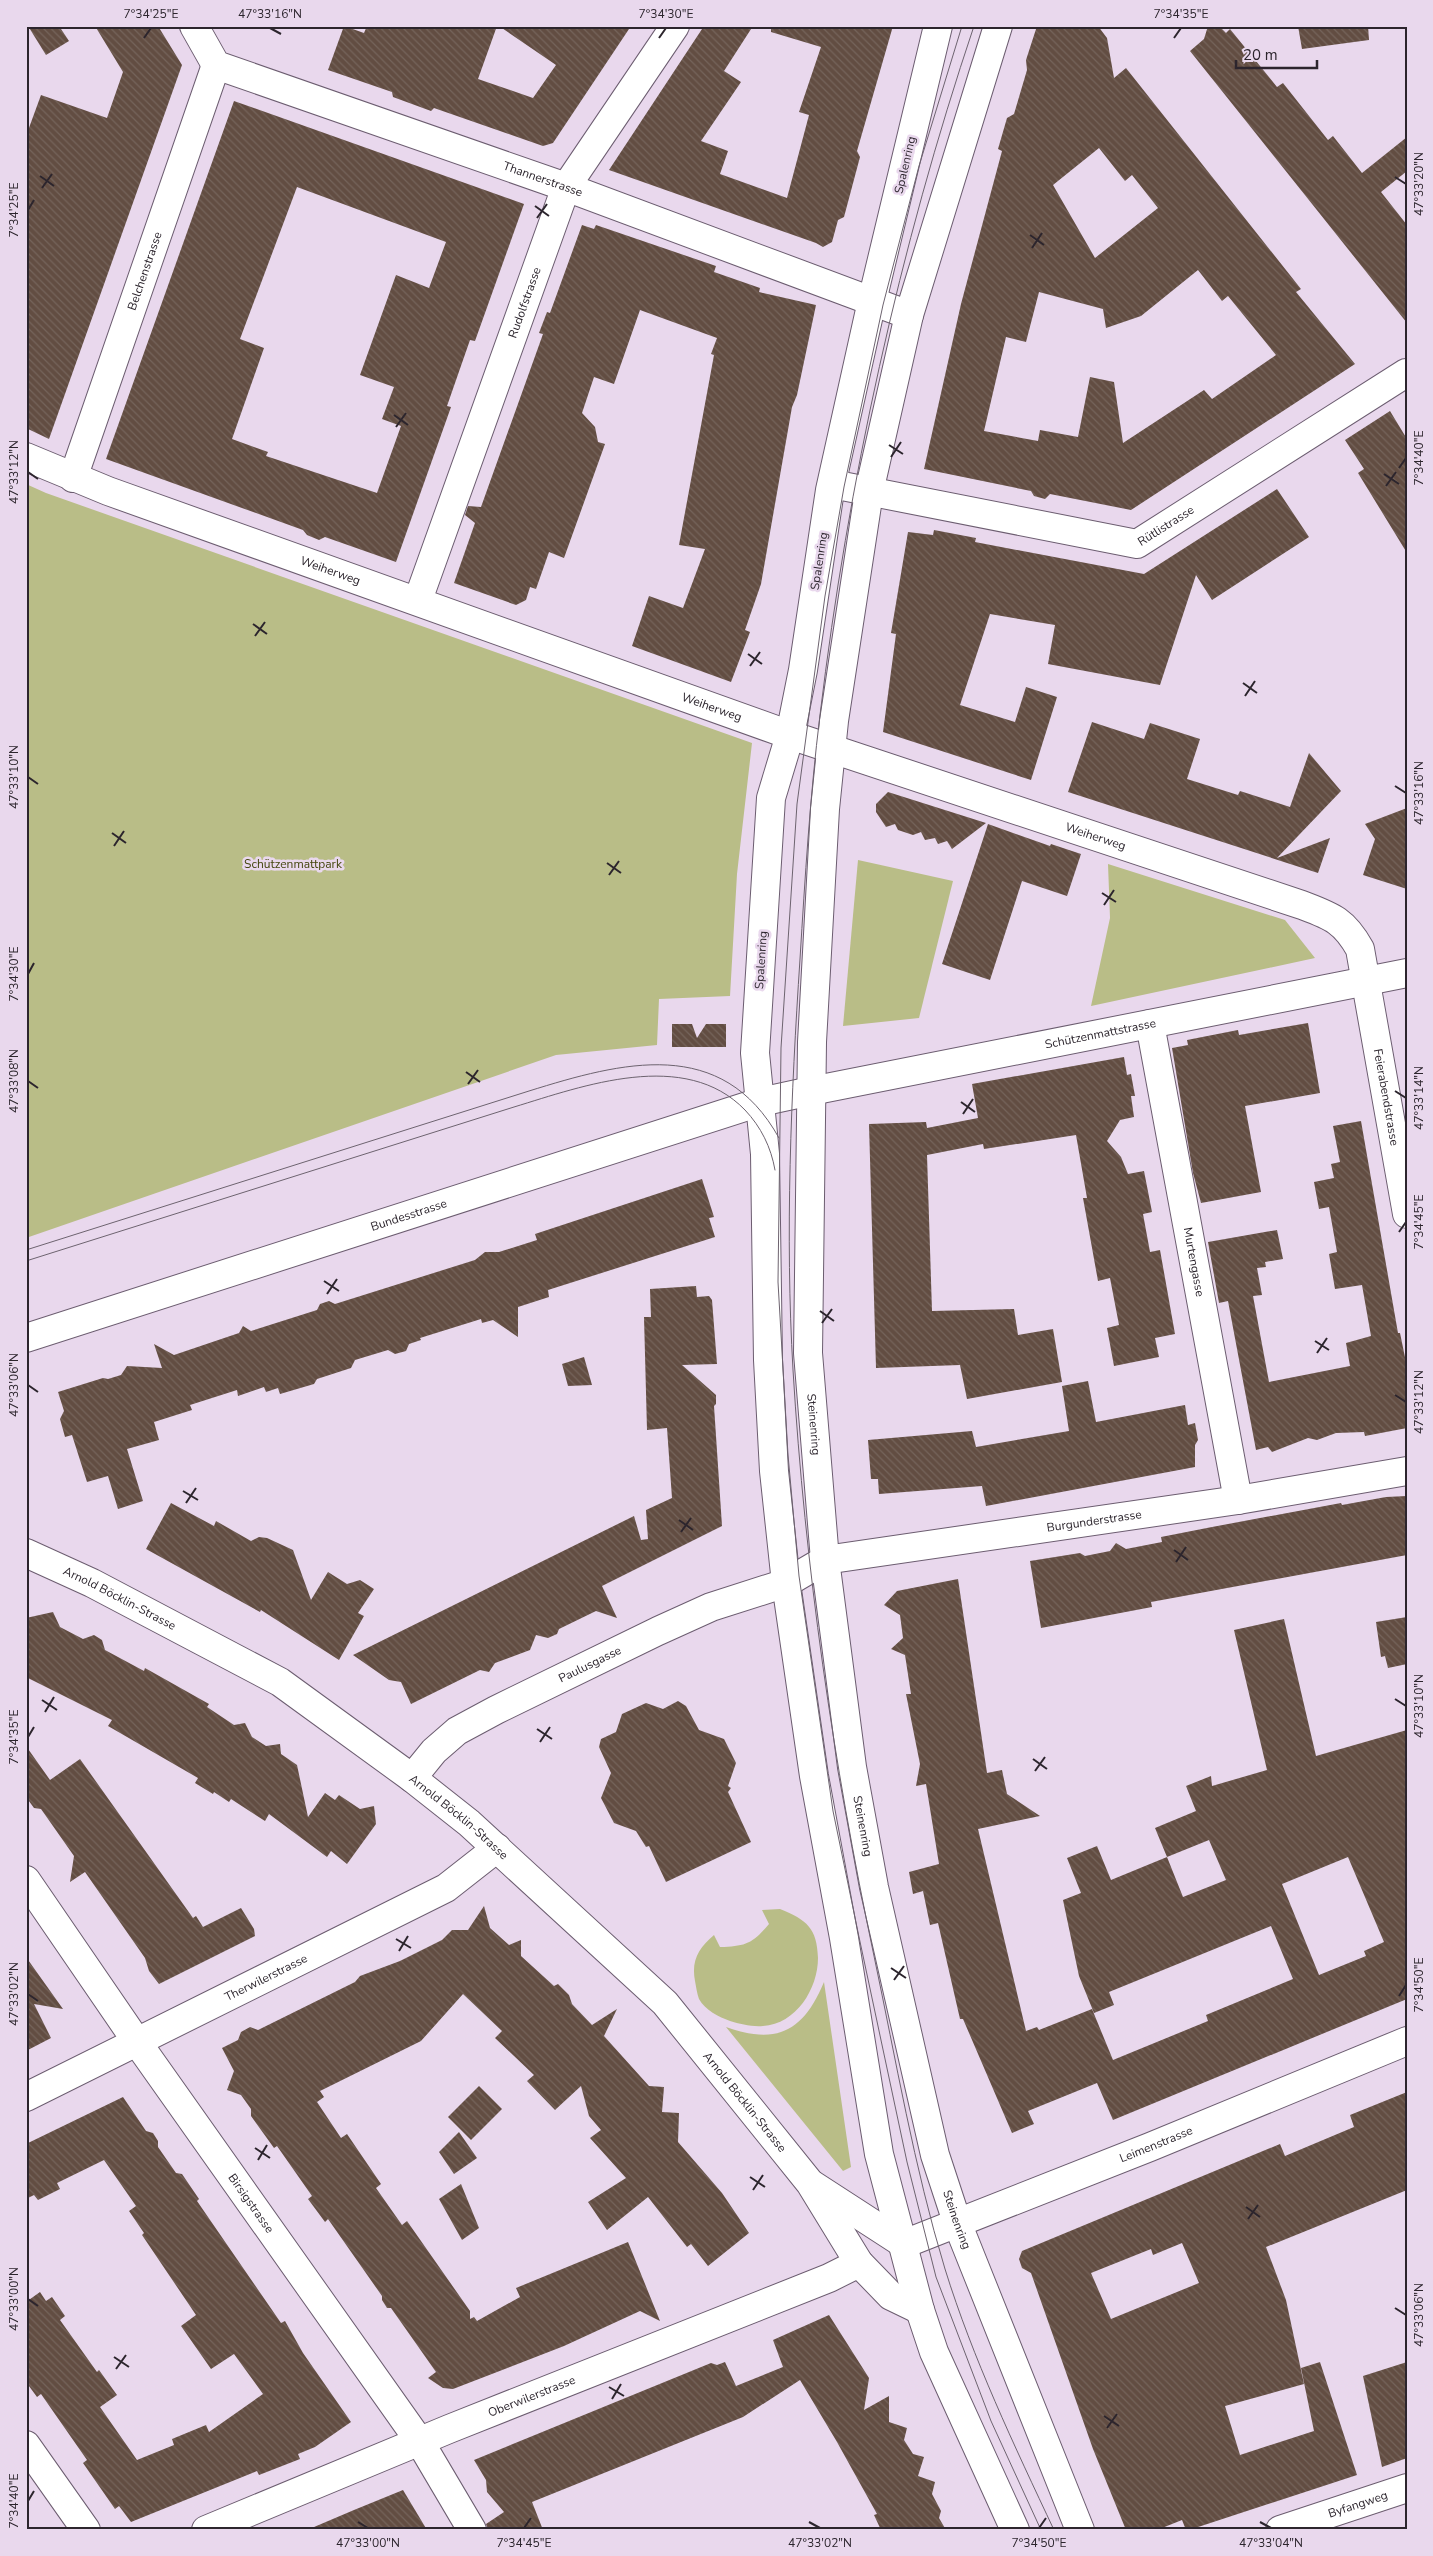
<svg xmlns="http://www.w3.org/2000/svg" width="1433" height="2556" viewBox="0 0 1433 2556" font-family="'Nunito Sans',sans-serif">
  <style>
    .green { fill: #b9bd87 }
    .building { fill: url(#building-back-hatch); fill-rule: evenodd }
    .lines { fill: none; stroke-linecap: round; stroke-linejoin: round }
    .street-casing { stroke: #6c5d70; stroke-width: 30 }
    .secondary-casing { stroke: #6c5d70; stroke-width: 30 }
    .primary-casing { stroke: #6c5d70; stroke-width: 30 }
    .street { stroke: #fff; stroke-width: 28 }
    .secondary { stroke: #fff; stroke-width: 28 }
    .primary { stroke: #fff; stroke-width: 28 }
    .tram { stroke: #6d636f; stroke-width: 1 }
    .ticks { fill: none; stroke: #2c252d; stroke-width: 2 }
    .labels { text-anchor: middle; stroke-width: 5; stroke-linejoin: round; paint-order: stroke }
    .street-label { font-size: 12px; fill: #2c252d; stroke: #e9d8ed }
    .park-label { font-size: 12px; fill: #44460e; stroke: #e9d8ed }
    .neatline { fill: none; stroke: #2c252d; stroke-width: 2 }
    .ticks-label { font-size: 12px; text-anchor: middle; fill: #2c252d }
  </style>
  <defs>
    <pattern id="building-back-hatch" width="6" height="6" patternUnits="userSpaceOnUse" patternTransform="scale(1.25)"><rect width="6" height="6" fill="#624d42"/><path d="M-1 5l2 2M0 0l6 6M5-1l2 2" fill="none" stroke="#75645b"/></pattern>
  </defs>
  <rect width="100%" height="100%" fill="#e9d8ed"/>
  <g class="green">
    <path d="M26,484l20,9 706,250 -15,131 -7,122 -71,3 -2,46 -101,10 -530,183z"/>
    <path d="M858,860l95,21 -34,137 -76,8z"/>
    <path d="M1108,864l177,56 30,38 -224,48 19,-88z"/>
    <path d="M780,1909c27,11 37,19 38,49 0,31 -22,66 -55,68 -11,1 -23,-2 -33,-5 -11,-4 -25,-11 -31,-22 -2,-5 -3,-13 -4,-18 -4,-21 4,-33 19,-46l6,12c26,-1 32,-3 49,-23l-7,-14z"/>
    <path d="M824,1982l27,185 -8,4 -117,-144c51,18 77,5 98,-45z"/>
  </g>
  <g class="building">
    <path d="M28,26h31l10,15 -23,14z"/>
    <path d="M95,26h63l24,39 -133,374 -23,-11v-292l15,-41 66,23 16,-46z"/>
    <path d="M344,26l20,7 3,-7h130l-19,53 55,19 23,-33 -57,-39h132l-78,117 -10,3 -109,-38 -3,3 -38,-14 -1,-5 -64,-22z"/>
    <path d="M704,26h49l-29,45 17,11 -40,59 27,10 -8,23 67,24 22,-83 -10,-3 22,-65 -50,-15v-6h122l-36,125 3,6 -16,60 -6,3 -6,22 -9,5 -7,-4 -207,-73z"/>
    <path d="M1037,26h61l9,12 7,40 12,-10 175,221 -5,3 59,72 -224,146 -81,-16 -5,5 -11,-3 -3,-5 -107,-22 37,-165 41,-153 -4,-2 9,-31 7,-4 13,-44 -1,-10zM1099,148l26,33 7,-6 26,33 -63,50 -42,-73zM1198,270l24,31 6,-5 48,59 -64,44 -8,-9 -81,53 -9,-61 -24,-5 -12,60 -38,-7 -2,11 -54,-10 22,-94 20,5 13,-50 64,17 3,19 35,-12z"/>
    <path d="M1208,26l14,3 4,4 4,-4 47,58 6,-4 45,57 5,-4 29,37 45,-36v34l-26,21 26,33v98l-217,-272 14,-12z"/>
    <path d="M1298,26h70l1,14 -67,9z"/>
    <path d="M234,101l290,103 -49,137 -5,-1 -23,66 4,1 -55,155 -71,-25 -6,3 -12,-5 -4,-5 -197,-71zM297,187l149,55 -17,46 -33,-13 -36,100 34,12 -12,32 19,7 -24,67 -111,-37 2,-4 -36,-13 32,-91 -24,-9z"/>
    <path d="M582,225l12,4 2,-4 120,41 -2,6 46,16 -1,4 57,13 -19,90 -5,12 -31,177 -16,46 5,2 -19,50 -99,-36 17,-50 34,12 22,-59 -26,-4 35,-190 -3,-1 6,-16 -77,-28 -26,74 -20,-7 -12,36 13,14 3,15 7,2 -41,114 -15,-6 -13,37 -6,-2 -4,13 -10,5 -62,-22 21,-60 -10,-8 3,-9 13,1 62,-173 -4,-1 8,-21 3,1z"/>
    <path d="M1390,411l17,28v114l-49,-80 6,-4 -19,-29z"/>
    <path d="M1277,489l32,48 -97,63 -16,-25 -36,110 -112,-21 7,-39 -65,-11 -30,91 55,17 11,-35 31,10 -26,83 -148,-48 13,-98 -5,-1 17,-101 25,3 1,-5 42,8 -1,4 169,32z"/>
    <path d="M1092,722l52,17 6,-16 50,16 -13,40 51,16 2,-4 50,16 19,-54 32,38 -64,67 53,-20 -12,35 -250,-81z"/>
    <path d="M888,792l98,31 -34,26 -5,-8 -9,3 -3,-6 -10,2 -4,-8 -8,3 -15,-5 -3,-6 -9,3 -10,-15v-8z"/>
    <path d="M1407,808v81l-44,-14 12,-36 -10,-15z"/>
    <path d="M988,824l62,22 1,-2 30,10 -14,42 -45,-15 -32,99 -48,-16z"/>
    <path d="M1308,1023l12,70 -75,13 16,86 -60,11 -8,-30 -21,-125 16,-3 -1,-5 51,-10 1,5z"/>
    <path d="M672,1024h20l5,14 9,-14h20v23h-54z"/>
    <path d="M1124,1057l3,18 4,-1 4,22h-4l3,21 -14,3 -13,21 14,16 7,17 16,-3 8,41 -9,2 7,38 10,-2 15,84 -20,4 4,19 -45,9 -7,-38 12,-3 -9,-47 -12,3 -15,-83h4l-11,-63 -92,14 -1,-5 -56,11 5,156 82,-2 4,26 35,-6 9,53 -95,17 -7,-34 -84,3 -7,-244 57,-2 1,6 51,-10 -6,-34z"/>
    <path d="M1361,1121l37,212h2l7,34v61l-42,8 -1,-4 -28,1 -19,7 -9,-2 -36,14 -4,-5 -12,3 -28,-149 -9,2 -11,-61 69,-12 6,29 -18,3 1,5 -9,1 5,27 -9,1 16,86 81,-16 -4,-23 25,-7 -9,-51 -27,4 -6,-35 8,-2 -8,-45 -10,2 -5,-27 20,-4 -3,-14 9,-2 -7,-36z"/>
    <path d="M702,1179l12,38 -5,1 6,19 -167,53 1,7 -31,10v30l-25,-17 -11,3 -1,-4 -61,19 1,2 -12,4 -3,7 -11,3 -7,-4 -33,10 -4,8 -34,11 -3,5 -34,10 -2,-6 -12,4 -2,-5 -26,9 -1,-6 -47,15 2,5 -38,12 5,18 -32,9 16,52 -25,8 -10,-33 -21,6 -15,-47 -7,2 -5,-18 4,-8 -6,-19 45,-14 5,1 13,-4 6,-9 35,2 -8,-24 20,11 65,-22 4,-7 8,5 66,-21 3,-6 9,-3 6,3 140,-44 10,-8h14l38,-12 -2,-6z"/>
    <path d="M696,1286l1,11 12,-1 3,4 5,64 -35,1 34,30v9l-2,2 8,120 -120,60 15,32 -21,-7 -37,18 -2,5 -9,4 -12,-3 -6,15 -35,13 -6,9 -9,-2 -69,34 -10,-22 -12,-2 -36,-25 281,-139 7,24 7,-1 -2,-29 26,-12 -5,-70 -20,2 -3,-113h7l-1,-28z"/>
    <path d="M584,1357l8,28 -24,1 -6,-22z"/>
    <path d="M1088,1381l8,41 89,-17 3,20 7,-2 3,17 -3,5v22l-209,39 -4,-20 -103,8 -1,-15h-7l-3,-39 104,-9 4,16 93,-16 -7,-45z"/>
    <path d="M1407,1496v59l-256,47 1,5 -111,21 -11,-67 50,-8 5,3 25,-5 6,-8 10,6 36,-7 -1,-5 51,-10 129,-24 1,2 44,-8z"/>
    <path d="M171,1503l43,23 2,-5 35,20 8,-4 8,1 26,12 18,50 17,-28 19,12 13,-4 14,9 -16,24 6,3 -25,44 -78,-50 -1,2 -114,-63z"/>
    <path d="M958,1579l29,194 15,-3 5,24 33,22 -62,13 48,202 11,-4 2,3 53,-21 21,51 95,-39 -2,-6 87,-36 -22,-53 -162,66 5,13 -20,8 -15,-37 -16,-76 18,-7 -14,-35 30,-12 14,34 56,-23 16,40 43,-17 -17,-40 -42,17 -12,-29 41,-17 -10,-25 25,-10 1,10 55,-16 -33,-140 50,-11 32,137 91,-26v269l-294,121 -16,-37 -69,28 6,13 -22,9 -49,-114h-3l-22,-96 -8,2 -7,-34 -10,3 -4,-22 30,-8 -13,-80 -10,2 4,-22 -14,-70h5l-6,-39 -14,-6 12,-11 -3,-23 -16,-10 13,-14zM1348,1857l36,85 -20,9 2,5 -47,19 -37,-91z"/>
    <path d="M53,1612l7,15 23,12 11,-4 8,5 3,10 39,21 1,-3 64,36 -2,3 27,18 11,-2 7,14 14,9 14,-2 1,10 16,11 11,52 17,-24 10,7 4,-5 21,14 14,-3 2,18 -29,40 -16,-13 -4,6 -58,-43 -4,7 -34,-22 -2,3 -15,-10 -1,2 -18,-11 3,-5 -90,-52 4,-6 -86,-43v-59z"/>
    <path d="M1407,1617v47l-19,4 -3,-12 -4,1 -5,-35z"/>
    <path d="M678,1701l8,5 13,24 25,9 12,24 -8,23 3,2 -3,4 23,50 -85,40 -17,-36 -3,1 -10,-16 -22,-8 -13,-25 10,-25 -12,-26 2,-8 15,-7 6,-18 24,-11 17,6z"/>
    <path d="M26,1746l24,34 30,-21 113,159 3,-2 7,11 38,-19 13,21 1,7 -96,48 -10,-13 -4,-13 -60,-86 -15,10 4,-26 -33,-47 -7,-1 -8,-11z"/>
    <path d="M484,1906l6,22 19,17 12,-5v16l33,30 4,-2 11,11 3,9 20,21 25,-16 -13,27 45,50 15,1 -2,25 17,1 -1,29 44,51 27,40 -41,33 -17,-22 -4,3 -39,-50 -41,33 -19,-28 38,-24 -36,-40 11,-8 -12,-14 -8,-30 -26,24 -28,-29 7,-6 -39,-37 7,-7 -39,-37 -42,47 -101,50 4,6 -7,5 24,36 6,-4 34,50 -5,4 26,37 5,-4 63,90v8l4,-2 3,4 43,-24 -4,-9 112,-46 32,79 -20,-10 -76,35 -111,43 -10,-1 -15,-10 8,-6 -45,-64h-4l-5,-8v-4l-54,-77 -3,3 -17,-23 4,-3 -35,-50 -3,2 -23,-32v-7l-10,-14 -14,-5 7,-19 -12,-23 16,-8 3,-8 9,-5 8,3 97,-48 5,-6 40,-15 42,-21 10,-10h16z"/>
    <path d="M26,1957l37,52 -29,-5 17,34 -25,13z"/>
    <path d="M479,2086l23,23 -31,31 -23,-23z"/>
    <path d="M1407,2092v98l-141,57 20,53 18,84 -79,22 15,49 74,-24 -13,-63 19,-6 37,113 -168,55h-3l-4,-10 -25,10h-31l-33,-81 -62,-176 -9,-5 -3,-9 3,-8 258,-107 5,12 69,-29 -4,-12zM1182,2243l17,40 -88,36 -20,-46 60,-24 2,6z"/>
    <path d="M123,2097l23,34 7,2 5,8v6l18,26 6,1 17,25 -2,2 84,122 4,-2 18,32 48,69 -36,25 -17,7 2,5 -41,16 -2,-4 -126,51 -12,-16 -4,3 -32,-46 4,-3 -46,-66 -4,3 -11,-15v-80l14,-10 6,9 6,-4 13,19 -5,4 37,52 2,-2 18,25 -17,12 37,53 37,-15 -2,-6 34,-14 3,7 54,-38 -29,-40 -23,15 -30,-43 15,-11 -54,-80 2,-2 -15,-22 7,-5 -32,-46 -47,23 3,6 -22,11 -4,-5 -8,4v-55z"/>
    <path d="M459,2132l18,26 -23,16 -15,-22z"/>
    <path d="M461,2184l18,44 -17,12 -23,-41z"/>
    <path d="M829,2315l40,63 -5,32 25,-14v26l18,6 -3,12 9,14 11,3 -6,19 17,6 -3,12 9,17 -2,7 7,12h-65l-7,-15 3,-1 -40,-72 -37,-62 -57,37 -211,85 11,28h-55l-2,-6 18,-12 -17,-20 -1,-12 -12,-20 237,-97 6,2 8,-3 11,24 47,-19 -10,-27z"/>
    <path d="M1407,2362v96l-25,9 -19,-91z"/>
    <path d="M403,2490l24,40h-120l47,-20z"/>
  </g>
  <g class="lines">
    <g class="street-casing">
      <g id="street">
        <path id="s1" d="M194,26l22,39 350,122 343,128"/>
        <path id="s2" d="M73,478l143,-413"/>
        <path id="s3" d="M832,484l305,60 269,-171"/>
        <path id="s4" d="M418,600l148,-413 109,-161"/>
        <path id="s5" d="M790,735l512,170c29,11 42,15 58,44l47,265"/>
        <path id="s6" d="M1150,1024l88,476"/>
        <path id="s7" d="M811,1091l596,-118"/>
        <path id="s8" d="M412,1778l22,-27 23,-20 39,-21 162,-79 53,-24 75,-24 39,-23 413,-60 169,-29"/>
        <path id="s9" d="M26,1880l111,162 283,400 52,88"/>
        <path id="s10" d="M26,2097l420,-209 51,-40"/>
        <path id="s11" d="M904,2244l246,-97 257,-106"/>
        <path d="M26,2445l60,85"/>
        <path id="s12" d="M206,2530l243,-101 380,-151 30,-15"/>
        <path id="s13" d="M1280,2530l127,-42"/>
      </g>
    </g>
    <g class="secondary-casing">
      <g id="secondary">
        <path id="s14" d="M26,457l82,34 682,244"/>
        <path id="s15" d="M26,1338l734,-236 51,-11"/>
        <path id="s16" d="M26,1553l66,30 188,99 132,96 57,45 196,180 145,180 49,80 32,33 29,14"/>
        <path d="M813,2185l91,59"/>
      </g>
    </g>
    <g class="primary-casing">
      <g id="primary">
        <path d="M938,26l-66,275 -42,189 -27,180 -13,65 -19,63 -16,255 10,101 3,206 6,111 12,112 28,193 30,162 35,216 41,156 14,42 81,178"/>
        <path id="s17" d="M998,26l-89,289 -40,177 -35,229 -9,88 -13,233 -4,311 17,207 27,207 22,120 61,268 23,70 122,305"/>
      </g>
    </g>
    <use href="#street" class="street"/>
    <use href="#secondary" class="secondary"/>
    <use href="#primary" class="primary"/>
    <g class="tram">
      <path d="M962,26l-43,140 -36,139 -39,182 -19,109 -28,208 -16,244 -3,234 10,173 11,121 34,235 26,126 48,225 29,115 55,144 50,109"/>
      <path d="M974,26c-75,223 -126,456 -154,689 -10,81 -15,163 -20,244 -9,136 -15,275 -7,411 12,197 40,392 81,586 22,104 40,211 71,313 28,90 69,176 109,261"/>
      <path d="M26,1250l503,-159c93,-29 193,-56 250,47"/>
      <path d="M26,1261l488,-154c69,-21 171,-59 231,3 16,17 26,37 30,60"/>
    </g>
  </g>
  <path class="ticks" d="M270,28l11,6M144,38l7,-10M659,38l7,-10M1174,38l7,-10M40,176l14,10M1395,177l11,7M42,188l10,-14M535,206l14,10M28,210l6,-10M537,218l10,-14M1030,235l14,10M1032,248l10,-15M394,415l14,10M396,427l10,-14M889,445l14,9M891,457l10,-15M1399,468l7,-10M28,472l10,7M1384,474l15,10M1386,486l10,-14M253,624l14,10M255,636l10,-14M748,654l14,10M750,666l10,-14M1243,683l14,10M1245,696l10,-15M28,777l10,7M1395,786l11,7M112,833l14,10M114,846l10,-15M607,863l14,10M609,875l10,-14M1102,893l14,9M1104,905l10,-15M28,974l6,-11M466,1072l14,10M28,1081l10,7M468,1084l10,-14M1395,1091l11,7M961,1102l14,10M963,1114l10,-15M1399,1232l7,-10M324,1281l15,10M327,1294l10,-15M820,1311l14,10M822,1323l10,-14M1315,1341l14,9M1317,1353l10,-15M28,1385l10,7M1395,1395l11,7M183,1491l15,9M186,1503l10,-15M679,1520l14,10M681,1532l10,-14M1174,1550l14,10M1176,1562l10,-15M1395,1699l11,7M42,1700l15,10M45,1712l9,-15M537,1729l15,10M28,1737l6,-10M540,1742l10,-15M1033,1759l14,10M1035,1771l10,-14M396,1939l15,9M399,1951l9,-15M891,1968l15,10M894,1980l10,-14M28,1994l10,7M1399,1996l7,-11M255,2148l15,10M258,2160l9,-15M750,2177l15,10M753,2190l10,-15M1246,2207l14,10M1248,2219l10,-14M28,2299l10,7M1395,2308l11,7M114,2357l15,10M116,2369l10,-14M609,2387l15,9M612,2399l9,-15M1104,2416l15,10M1107,2428l10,-14M28,2501l6,-10M358,2522l10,6M809,2522l11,6M1260,2522l11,6M524,2528l7,-10M1039,2528l7,-10"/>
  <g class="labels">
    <g class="street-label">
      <text transform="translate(905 165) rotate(-77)" y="4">Spalenring</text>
      <text dy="4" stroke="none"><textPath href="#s1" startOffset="391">Thannerstrasse</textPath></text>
      <text dy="4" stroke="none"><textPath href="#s2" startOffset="219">Belchenstrasse</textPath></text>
      <text dy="4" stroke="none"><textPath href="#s4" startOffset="316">Rudolfstrasse</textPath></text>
      <text dy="4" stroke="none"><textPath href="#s3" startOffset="345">Rütlistrasse</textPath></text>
      <text transform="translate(819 561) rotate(-81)" y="4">Spalenring</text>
      <text dy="4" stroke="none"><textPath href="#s14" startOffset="325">Weiherweg</textPath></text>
      <text dy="4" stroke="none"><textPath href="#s14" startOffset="730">Weiherweg</textPath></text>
      <text dy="4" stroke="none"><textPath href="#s5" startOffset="322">Weiherweg</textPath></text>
      <text transform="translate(761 960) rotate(-86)" y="4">Spalenring</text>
      <text dy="4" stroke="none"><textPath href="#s7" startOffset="295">Schützenmattstrasse</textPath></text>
      <text dy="4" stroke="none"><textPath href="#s5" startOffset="765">Feierabendstrasse</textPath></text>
      <text dy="4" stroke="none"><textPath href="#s15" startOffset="402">Bundesstrasse</textPath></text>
      <text dy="4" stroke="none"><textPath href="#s6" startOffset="242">Murtengasse</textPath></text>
      <text dy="4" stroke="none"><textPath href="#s17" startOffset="1420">Steinenring</textPath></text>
      <text dy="4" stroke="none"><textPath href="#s8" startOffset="744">Burgunderstrasse</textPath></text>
      <text dy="4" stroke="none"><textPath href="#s16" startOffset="104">Arnold Böcklin-Strasse</textPath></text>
      <text dy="4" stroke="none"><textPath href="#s8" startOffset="214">Paulusgasse</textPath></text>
      <text dy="4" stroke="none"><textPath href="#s16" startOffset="509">Arnold Böcklin-Strasse</textPath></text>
      <text dy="4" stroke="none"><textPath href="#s17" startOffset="1825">Steinenring</textPath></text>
      <text dy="4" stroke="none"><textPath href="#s10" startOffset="268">Therwilerstrasse</textPath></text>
      <text dy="4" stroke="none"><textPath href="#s16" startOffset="914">Arnold Böcklin-Strasse</textPath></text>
      <text dy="4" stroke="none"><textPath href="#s11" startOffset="271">Leimenstrasse</textPath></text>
      <text dy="4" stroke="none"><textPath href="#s9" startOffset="394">Birsigstrasse</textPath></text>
      <text dy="4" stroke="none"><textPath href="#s17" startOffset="2230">Steinenring</textPath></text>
      <text dy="4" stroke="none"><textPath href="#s12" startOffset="352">Oberwilerstrasse</textPath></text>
      <text dy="4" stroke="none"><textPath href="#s13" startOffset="82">Byfangweg</textPath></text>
    </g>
    <g class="park-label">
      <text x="293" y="868">Schützenmattpark</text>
    </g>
  </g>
  <rect width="1433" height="2556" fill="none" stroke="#e9d8ed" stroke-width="55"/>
  <path d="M1236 60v8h81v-8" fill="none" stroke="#2c252d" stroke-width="2.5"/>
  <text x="1243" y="60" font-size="15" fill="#2c252d" stroke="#e9d8ed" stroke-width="4" paint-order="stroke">20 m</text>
  <rect x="28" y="28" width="1378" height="2500" class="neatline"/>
  <g class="ticks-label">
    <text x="151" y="18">7°34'25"E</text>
    <text x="270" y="18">47°33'16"N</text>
    <text x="666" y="18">7°34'30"E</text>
    <text x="1181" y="18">7°34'35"E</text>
    <text transform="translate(1419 184) rotate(-90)" y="4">47°33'20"N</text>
    <text transform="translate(14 210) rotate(-90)" y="4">7°34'25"E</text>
    <text transform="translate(1419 458) rotate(-90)" y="4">7°34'40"E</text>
    <text transform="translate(14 472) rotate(-90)" y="4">47°33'12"N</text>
    <text transform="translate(14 777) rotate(-90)" y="4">47°33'10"N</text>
    <text transform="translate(1419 793) rotate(-90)" y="4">47°33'16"N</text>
    <text transform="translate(14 974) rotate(-90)" y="4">7°34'30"E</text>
    <text transform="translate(14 1081) rotate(-90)" y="4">47°33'08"N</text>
    <text transform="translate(1419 1098) rotate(-90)" y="4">47°33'14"N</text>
    <text transform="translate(1419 1222) rotate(-90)" y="4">7°34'45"E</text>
    <text transform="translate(14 1385) rotate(-90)" y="4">47°33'06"N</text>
    <text transform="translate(1419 1402) rotate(-90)" y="4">47°33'12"N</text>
    <text transform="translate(1419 1706) rotate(-90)" y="4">47°33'10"N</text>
    <text transform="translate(14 1737) rotate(-90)" y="4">7°34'35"E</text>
    <text transform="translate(1419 1985) rotate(-90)" y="4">7°34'50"E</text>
    <text transform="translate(14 1994) rotate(-90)" y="4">47°33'02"N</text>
    <text transform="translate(14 2299) rotate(-90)" y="4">47°33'00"N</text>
    <text transform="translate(1419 2315) rotate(-90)" y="4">47°33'06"N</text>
    <text transform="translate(14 2501) rotate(-90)" y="4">7°34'40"E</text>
    <text x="368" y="2547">47°33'00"N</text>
    <text x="524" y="2547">7°34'45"E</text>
    <text x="820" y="2547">47°33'02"N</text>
    <text x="1039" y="2547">7°34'50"E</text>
    <text x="1271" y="2547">47°33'04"N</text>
  </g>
</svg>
